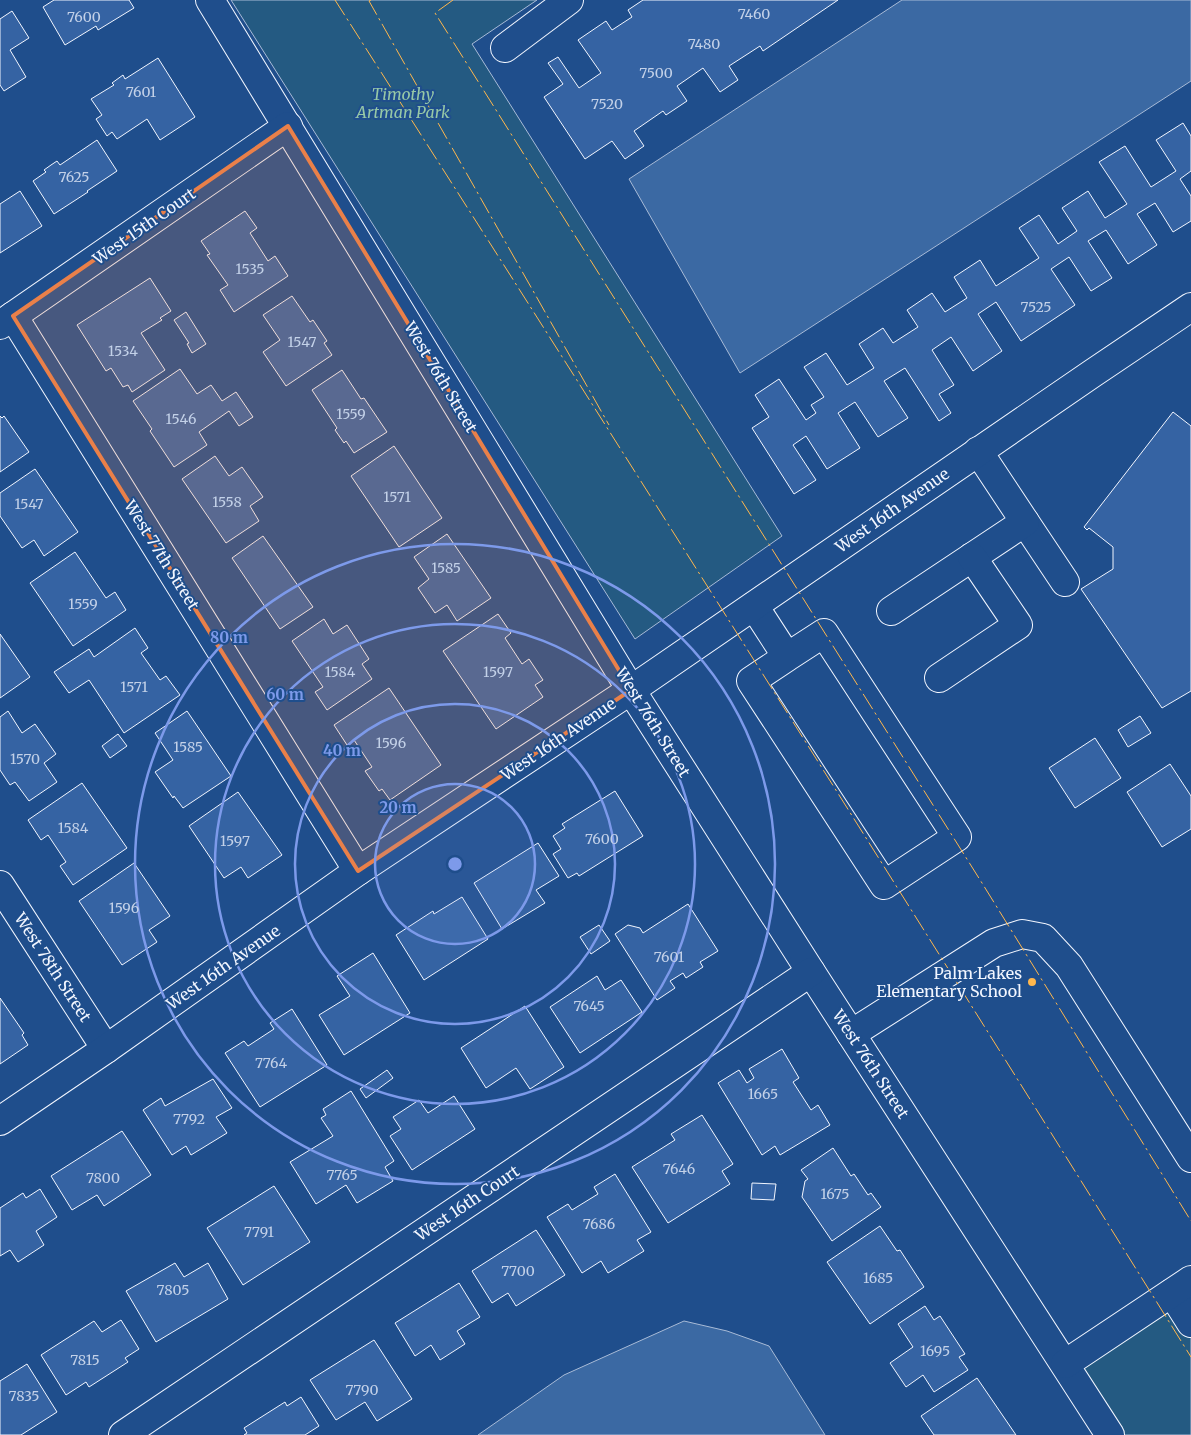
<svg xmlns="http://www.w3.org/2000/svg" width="1191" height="1435" viewBox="0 0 1191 1435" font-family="Merriweather,serif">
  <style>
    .green { fill: #245a82; stroke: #a8bbd7 }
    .water { fill: #3b69a3; stroke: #a8bbd7 }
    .building { fill: #3563a3; stroke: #f2f6ff }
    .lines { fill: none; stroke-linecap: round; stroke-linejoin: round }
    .minor-casing { stroke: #f2f6ff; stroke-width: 30 }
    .minor { stroke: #1f4e8c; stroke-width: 28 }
    .power { stroke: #ffb74d; stroke-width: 1; stroke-dasharray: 18 4 2.5 4; stroke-linecap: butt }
    .marked { fill: #ea8049; fill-opacity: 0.2; stroke: #ea8049; stroke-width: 4; stroke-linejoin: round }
    .ring { fill: none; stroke: #7d9aea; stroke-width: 2.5 }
    .poi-dot { fill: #ffb74d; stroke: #1f4e8c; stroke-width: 2 }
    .labels { text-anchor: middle; stroke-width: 4; stroke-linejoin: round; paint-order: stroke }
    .number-label { font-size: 14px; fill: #c3d1e8 }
    .park-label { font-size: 16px; font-style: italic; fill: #97c8a6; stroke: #1f4e8c }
    .street-label { font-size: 16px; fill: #f2f6ff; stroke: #1f4e8c }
    .poi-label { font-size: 16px; fill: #f2f6ff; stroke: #1f4e8c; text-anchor: end }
    .centre { fill: #7d9aea; stroke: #1f4e8c; stroke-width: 2.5 }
    .ring-label { font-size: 15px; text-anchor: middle; font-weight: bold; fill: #7d9aea; stroke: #1f4e8c; stroke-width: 4; stroke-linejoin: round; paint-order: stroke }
  </style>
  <rect width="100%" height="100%" fill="#1f4e8c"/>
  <g class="green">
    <path d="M231,0h306l-65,44 310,492 -147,103z"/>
    <path d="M1191,1281v154h-70l-49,-76z"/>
  </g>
  <g class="water">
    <path d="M902,0h289v81l-451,292 -111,-194z"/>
    <path d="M684,1321l43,10 42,15 56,89h-347l86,-60z"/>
  </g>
  <g class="building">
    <path d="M54,0h75l5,8 -36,22 -2,-4 -31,19 -22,-38z"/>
    <path d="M643,0h195l-75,51 -3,-5 -31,20 9,14 -18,12 -17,-24 -26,18 10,15 -21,14 -3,-4 -29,20 10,15 -19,13 -13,-18 -27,18 -41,-62 19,-13 -15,-21 10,-6 21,31 22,-15 -23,-33 28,-19 6,9 20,-13 -4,-7z"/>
    <path d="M12,11l17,27 -19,12 16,27 -22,14 -4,-6v-66z"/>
    <path d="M158,58l37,59 -35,23 -13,-21 -30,20 -5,-7 -5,4 -11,-17 6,-4 -11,-16 23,-14 -2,-2 11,-8 2,4z"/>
    <path d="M1183,123l8,13v35l-11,8 11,17v25l-18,11 -18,-29 -18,11 20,31 -29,19 -22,-34 -18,11 24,37 -21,13 -22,-34 -18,12 24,36 -54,36 -25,-39 -18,12 24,37 -29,20 -22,-34 -19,13 22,35 -15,9 12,19 -12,8 -34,-53 -21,13 24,37 -30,19 -23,-35 -17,11 22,35 -33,21 -21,-33 -13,9 23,35 -22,14 -42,-66 17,-11 -14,-22 24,-16 27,41 10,-7 -5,-8 13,-8 -20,-30 22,-14 21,32 27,-17 -15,-24 24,-16 10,15 25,-16 -11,-17 25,-17 13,19 22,-14 -13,-21 26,-17 16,26 43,-28 -20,-30 20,-13 19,29 19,-13 -15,-23 26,-17 17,27 22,-14 -28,-42 26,-16 26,41 25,-16 -20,-31z"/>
    <path d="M97,140l20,31 -30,20 1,1 -34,22 -21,-33 13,-9 -2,-2 7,-5 6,-4 3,4z"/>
    <path d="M20,191l22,35 -42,27v-49z"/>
    <path d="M245,211l12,17 -7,5 18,28 7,-5 13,20 -54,36 -14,-22 8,-5 -21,-30 3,-1 -9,-13z"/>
    <path d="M150,278l21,33 -11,7 2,2 -21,13 24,37 -33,22 -4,-7 -5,2 -12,-19 -5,3 -29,-46z"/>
    <path d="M292,296l18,26 3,-2 14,21 -3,2 8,12 -46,31 -23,-34 17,-12 -17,-25z"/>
    <path d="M186,312l20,32 -14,9 -5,-9 2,-1 -15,-23z"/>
    <path d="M180,369l17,25 14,-9 11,16 14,-9 17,25 -14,9 -10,-15 -30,21 8,13 -33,22 -24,-36 2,-2 -19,-28z"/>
    <path d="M342,370l19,29 3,-1 23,34 -33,21 -8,-12 -2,2 -9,-13 2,-2 -25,-38z"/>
    <path d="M1173,412l18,14v265l-29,17 -81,-119 32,-20v-22l-24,-19 -2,2 -3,-3z"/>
    <path d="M0,416l2,2 2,-2 25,36 -29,20z"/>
    <path d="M394,446l48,72 -43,29 -48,-71z"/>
    <path d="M215,456l14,20 13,-9 21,30 -13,9 9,15 -33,22 -44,-64z"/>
    <path d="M35,469l43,63 -34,24 -10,-16 -12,8 -22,-32v-23z"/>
    <path d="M447,534l44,64 -34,23 -10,-16 -12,8 -17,-25 11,-9 -15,-22z"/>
    <path d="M263,536l50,71 -33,22 -48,-71z"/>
    <path d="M75,552l31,46 9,-6 11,18 -53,36 -43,-63z"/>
    <path d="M498,614l13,19 -6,5 17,26 7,-5 14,21 -8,5 8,12 -47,32 -53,-78z"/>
    <path d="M324,619l9,15 14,-9 22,34 -7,5 10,15 -45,31 -12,-18 8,-5 -31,-46z"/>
    <path d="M135,628l13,20 -7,5 19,27 6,-4 14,19 -56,38 -35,-53 -20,13 -15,-21 35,-23 5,8z"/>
    <path d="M0,634l30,43 -30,21z"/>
    <path d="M389,688l52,77 -51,35 -8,-11 -3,2 -14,-20 7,-4 -18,-27 -7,5 -13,-20z"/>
    <path d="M8,711l14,22 13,-9 21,30 -12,9 13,19 -28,19 -14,-19 -5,3 -10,-15v-53z"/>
    <path d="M187,711l44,65 -48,32 -9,-12 -1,2 -18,-26 18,-12 -18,-27z"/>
    <path d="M1140,716l11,17 -23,14 -10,-17z"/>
    <path d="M118,734l9,12 -17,12 -8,-12z"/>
    <path d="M1095,738l26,40 -46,30 -26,-40z"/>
    <path d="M1170,764l21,32v33l-29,18 -35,-55z"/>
    <path d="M82,783l45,65 -54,37 -13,-19 6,-4 -18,-27 -7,5 -13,-20z"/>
    <path d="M615,791l28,45 -64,40 -2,-3 -9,5 -15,-24 8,-5 -8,-13 12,-8 -3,-4z"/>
    <path d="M238,792l44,63 -34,23 -7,-11 -17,11 -35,-52z"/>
    <path d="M538,843l21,33 -23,14 9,13 -43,26 -28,-46z"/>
    <path d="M134,863l36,53 -21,14 8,12 -35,23 -43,-64z"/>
    <path d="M462,897l26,42 -64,41 -28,-45 37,-24 1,3z"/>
    <path d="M688,904l30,47 -18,11 3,5 -17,11 -3,-5 -13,8 5,7 -18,12 -42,-66 13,-9 12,3 3,5z"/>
    <path d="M599,925l11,16 -19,13 -11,-17z"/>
    <path d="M373,953l37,60 -66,42 -25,-40 31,-19 -13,-20z"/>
    <path d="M597,976l8,14 16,-10 21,32 -62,41 -30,-46z"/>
    <path d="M0,998l24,35 -2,2 6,10 -28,19z"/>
    <path d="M525,1006l39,61 -34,22 -14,-21 -30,20 -25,-40z"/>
    <path d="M292,1009l35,56 -67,42 -35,-54 19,-12 4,5 26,-17 -4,-6z"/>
    <path d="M782,1049l17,29 -6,4 18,28 7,-5 12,20 -50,30 -5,-9 -13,9 -44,-72 21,-13 8,13 7,-5 -5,-9z"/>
    <path d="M387,1070l6,8 -27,20 -6,-9z"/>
    <path d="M213,1079l19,29 -16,9 11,16 -36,22 -5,-9 -14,9 -29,-45 18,-12 4,8z"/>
    <path d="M351,1091l43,70 -9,6 8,14 -36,22 -11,-18 -30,19 -26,-42 43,-26 -12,-18 5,-3 -3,-6z"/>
    <path d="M454,1096l21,33 -63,41 -22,-34 11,-7 -8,-12 26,-17 9,13z"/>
    <path d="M702,1115l31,49 -11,7 8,13 -62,39 -36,-56 43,-27 -4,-6z"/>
    <path d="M122,1131l29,44 -47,31 -7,-11 -25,15 -21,-34z"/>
    <path d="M833,1148l18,28 3,-2 14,21 3,-2 10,14 -49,34 -30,-44 3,-16 3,-2 -7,-9z"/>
    <path d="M615,1174l36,58 -14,8 7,11 -36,22 -7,-12 -19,12 -35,-56 21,-13 4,6 26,-16 -4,-7z"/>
    <path d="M752,1183l24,1 -2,16 -23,-1z"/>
    <path d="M274,1186l36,56 -67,43 -36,-57z"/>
    <path d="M40,1189l17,28 -21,14 8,14 -26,17 -8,-12 -10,6v-48l23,-15 3,5z"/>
    <path d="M880,1226l17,25 3,-1 24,37 -54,37 -43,-62z"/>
    <path d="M536,1230l29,45 -49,31 -8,-13 -16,10 -20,-32z"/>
    <path d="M175,1263l9,14 24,-14 20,36 -72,43 -30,-51z"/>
    <path d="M459,1283l21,34 -23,14 8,13 -25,16 -9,-15 -16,11 -20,-33z"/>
    <path d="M925,1306l9,14 6,-4 25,38 -6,3 9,13 -34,22 -11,-17 -17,12 -16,-24 23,-16 -15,-23z"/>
    <path d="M121,1320l18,29 -14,9 3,4 -39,25 -3,-5 -20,13 -25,-40 53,-34 8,11z"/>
    <path d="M374,1340l38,59 -35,22 -12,-19 -29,18 -26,-40z"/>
    <path d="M27,1364l30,48 -36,23h-21v-54z"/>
    <path d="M977,1378l39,57h-82l-13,-19z"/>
    <path d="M301,1397l18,29 -14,9h-61l3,-2 -3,-5 41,-26 2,4z"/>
  </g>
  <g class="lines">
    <g class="minor-casing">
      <g id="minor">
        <path d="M210,0l421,690 180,282 299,463"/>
        <path d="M505,48l64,-48"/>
        <path d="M13,316l345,555"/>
        <path d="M0,325l288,-199"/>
        <path d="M1025,522l40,60"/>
        <path d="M754,606l33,51 -36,24 133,204 73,-48 -133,-204 -37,24"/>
        <path d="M891,611l134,-89 -47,-71"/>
        <path d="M939,678l79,-53 -46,-68"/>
        <path d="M0,885l106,164"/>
        <path d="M851,1034l143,-91 28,-9 21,4 26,28 122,192"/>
        <path d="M0,1121l106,-72 252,-178 273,-181 462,-317 98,-66"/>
        <path d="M1172,1293l19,30"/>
        <path d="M1065,1364l126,-84"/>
        <path d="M123,1435l688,-463"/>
      </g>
    </g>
    <use href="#minor" class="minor"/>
    <g class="power">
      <path d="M335,0c288,451 573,903 856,1357"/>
      <path d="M371,0l-2,1 240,424"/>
      <path d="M453,0l-18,13 547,870 209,338"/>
    </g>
  </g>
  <path class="marked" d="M288,126l343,564 -273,181 -345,-555z"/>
  <circle cx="455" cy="864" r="80" fill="#7d9aea" fill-opacity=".12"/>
  <g class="ring">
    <circle cx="455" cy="864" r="80"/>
    <circle cx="455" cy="864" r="160"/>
    <circle cx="455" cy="864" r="240"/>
    <circle cx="455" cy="864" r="320"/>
  </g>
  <circle class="poi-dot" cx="1032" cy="982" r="5"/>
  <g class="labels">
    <g class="number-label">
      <text x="754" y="19">7460</text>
      <text x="84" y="22">7600</text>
      <text x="704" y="49">7480</text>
      <text x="656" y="78">7500</text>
      <text x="141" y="97">7601</text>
      <text x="607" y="109">7520</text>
      <text x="74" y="182">7625</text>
      <text x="250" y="274">1535</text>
      <text x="1036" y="312">7525</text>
      <text x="302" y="347">1547</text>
      <text x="123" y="356">1534</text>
      <text x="351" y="419">1559</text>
      <text x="181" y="424">1546</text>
      <text x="397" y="502">1571</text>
      <text x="227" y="507">1558</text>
      <text x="29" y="509">1547</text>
      <text x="446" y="573">1585</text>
      <text x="83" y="609">1559</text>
      <text x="340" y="677">1584</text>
      <text x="498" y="677">1597</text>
      <text x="134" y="692">1571</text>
      <text x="391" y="748">1596</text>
      <text x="188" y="752">1585</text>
      <text x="25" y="764">1570</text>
      <text x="73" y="833">1584</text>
      <text x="602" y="844">7600</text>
      <text x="235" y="846">1597</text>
      <text x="124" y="913">1596</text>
      <text x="669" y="962">7601</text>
      <text x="589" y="1011">7645</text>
      <text x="271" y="1068">7764</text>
      <text x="763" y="1099">1665</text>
      <text x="189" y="1124">7792</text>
      <text x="679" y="1174">7646</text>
      <text x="342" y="1180">7765</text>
      <text x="103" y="1183">7800</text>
      <text x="835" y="1199">1675</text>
      <text x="599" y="1229">7686</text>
      <text x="259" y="1237">7791</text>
      <text x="518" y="1276">7700</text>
      <text x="878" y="1283">1685</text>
      <text x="173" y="1295">7805</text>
      <text x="935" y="1356">1695</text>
      <text x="85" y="1365">7815</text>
      <text x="362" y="1395">7790</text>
      <text x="24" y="1401">7835</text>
    </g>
    <g class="park-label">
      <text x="403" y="100">Timothy<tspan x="403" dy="18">Artman Park</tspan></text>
    </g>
    <g class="street-label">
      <text transform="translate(144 226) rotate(-35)" y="6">West 15th Court</text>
      <text transform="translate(441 377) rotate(59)" y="6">West 76th Street</text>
      <text transform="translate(892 510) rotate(-35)" y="6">West 16th Avenue</text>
      <text transform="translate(162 555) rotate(58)" y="6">West 77th Street</text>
      <text transform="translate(653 722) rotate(58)" y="6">West 76th Street</text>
      <text transform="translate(558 739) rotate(-34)" y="6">West 16th Avenue</text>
      <text transform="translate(53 967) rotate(57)" y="6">West 78th Street</text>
      <text transform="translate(223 967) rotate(-35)" y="6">West 16th Avenue</text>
      <text transform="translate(871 1064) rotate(57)" y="6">West 76th Street</text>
      <text transform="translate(467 1203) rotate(-34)" y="6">West 16th Court</text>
    </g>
    <g class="poi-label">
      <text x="1022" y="979">Palm Lakes<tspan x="1022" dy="18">Elementary School</tspan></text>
    </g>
  </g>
  <circle cx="455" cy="864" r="8" class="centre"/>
  <g class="ring-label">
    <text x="229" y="643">80 m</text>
    <text x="285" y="700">60 m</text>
    <text x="342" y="756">40 m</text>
    <text x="398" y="813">20 m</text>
  </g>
</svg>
